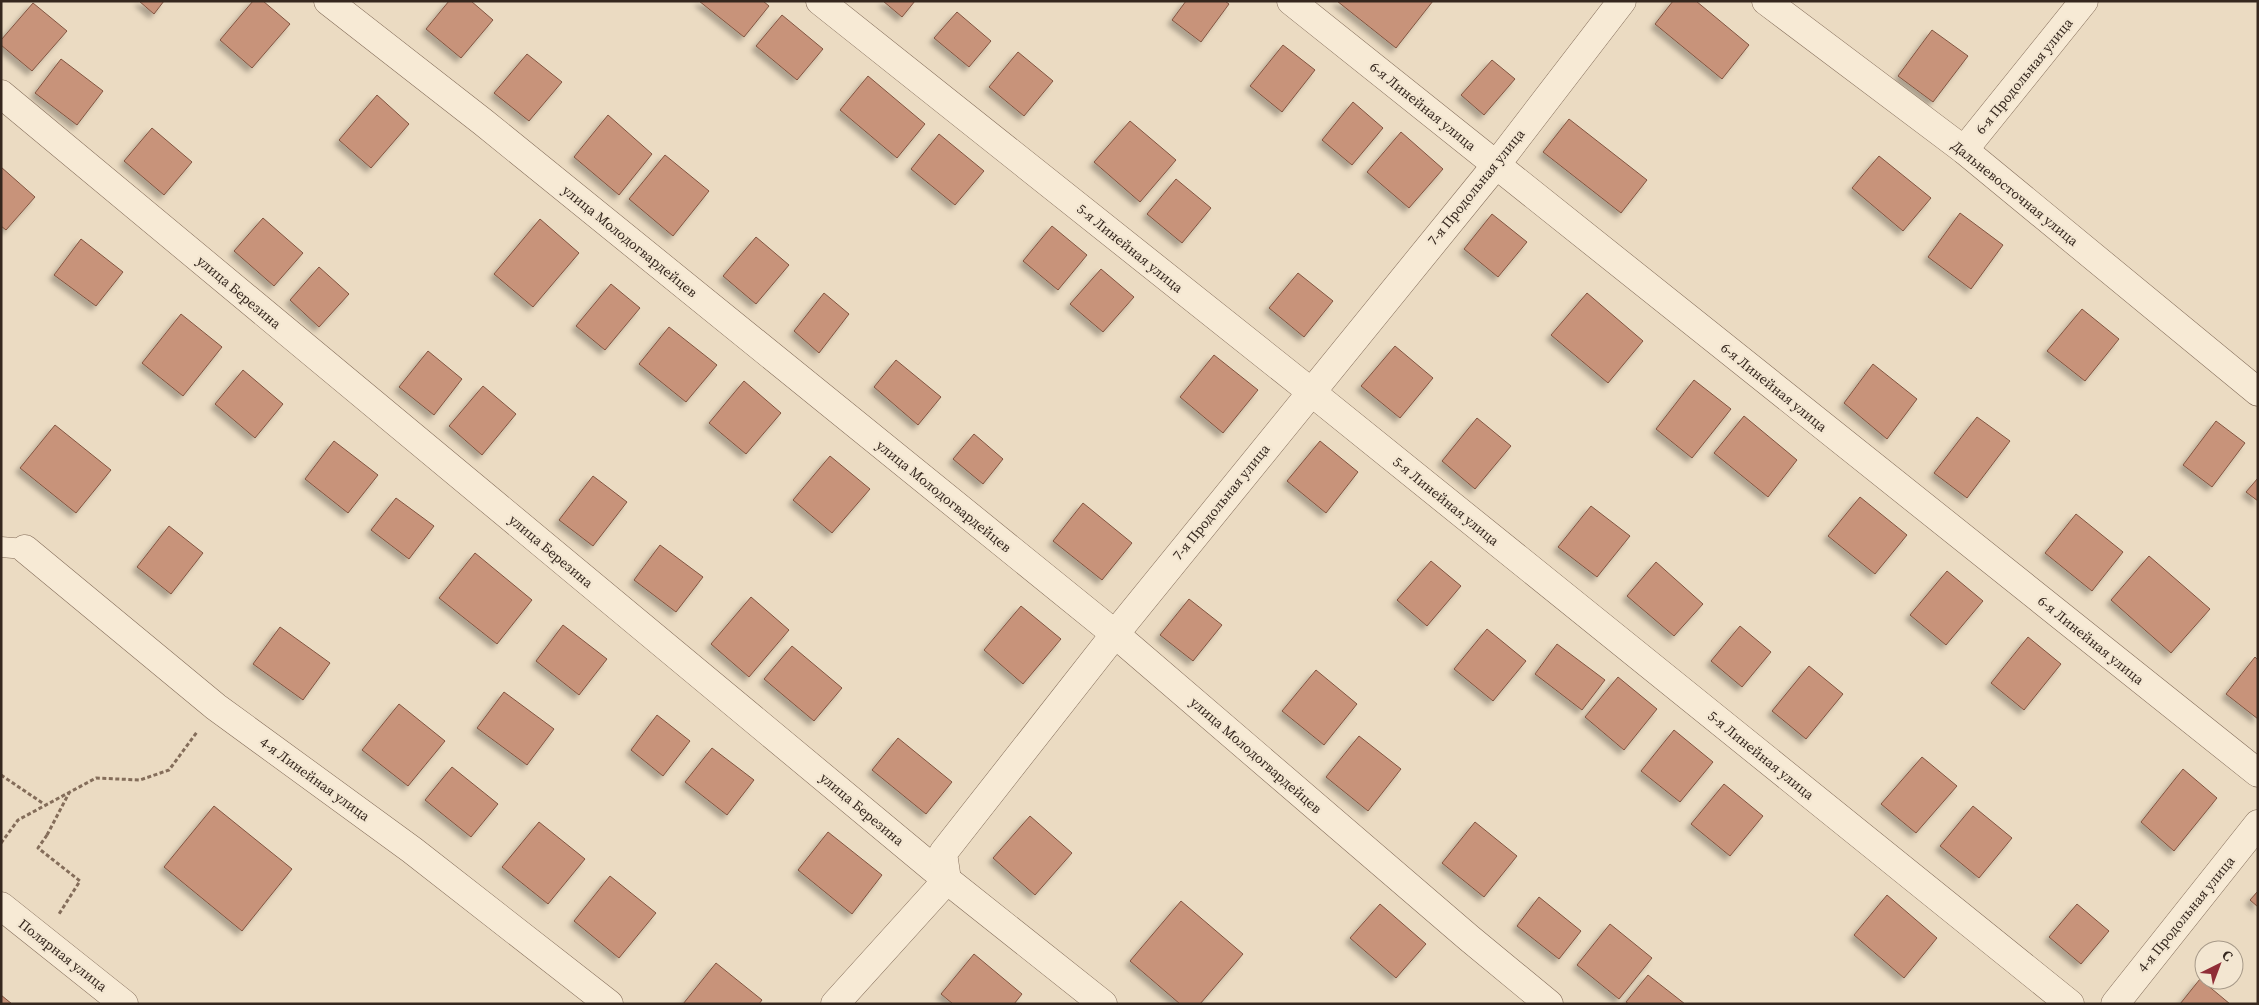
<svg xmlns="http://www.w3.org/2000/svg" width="2259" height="1005" viewBox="0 0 2259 1005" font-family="'Source Serif 4',serif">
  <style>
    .building { fill: #c8937a; stroke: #825541; filter: url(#shadow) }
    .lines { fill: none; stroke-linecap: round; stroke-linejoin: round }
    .lane-casing { stroke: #846d5a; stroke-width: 21 }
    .street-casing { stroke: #846d5a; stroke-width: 29 }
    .path { stroke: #846d5a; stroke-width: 3; stroke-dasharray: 4 2.5; stroke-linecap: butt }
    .lane { stroke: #f7ead5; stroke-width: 20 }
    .street { stroke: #f7ead5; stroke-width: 28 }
    .labels { text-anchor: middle; stroke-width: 4.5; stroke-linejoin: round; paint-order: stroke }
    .street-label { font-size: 14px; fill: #35271e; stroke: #f3e6d1 }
  </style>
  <defs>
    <filter id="shadow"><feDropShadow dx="-4.5" dy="4.5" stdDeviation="2.5" flood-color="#0004"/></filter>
  </defs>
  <rect width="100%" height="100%" fill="#ebdbc2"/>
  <g class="building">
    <path d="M139,1h25l-10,13z"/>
    <path d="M253,1h10l27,23 -38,44 -32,-28z"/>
    <path d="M449,1h22l22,19 -32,38 -35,-29z"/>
    <path d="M699,1h64l6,5 -25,31z"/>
    <path d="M883,1h32l-13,16z"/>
    <path d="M1186,1h39l4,3 -28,38 -29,-22z"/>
    <path d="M1337,1h96l-37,47z"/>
    <path d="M1673,1h23l53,44 -27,34 -67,-55z"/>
    <path d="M33,3l34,28 -35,40 -31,-26v-5z"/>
    <path d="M957,12l34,29 -22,26 -35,-29z"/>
    <path d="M782,15l41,34 -26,31 -41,-34z"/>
    <path d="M1932,30l36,26 -35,46 -35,-26z"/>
    <path d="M1283,45l32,25 -33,42 -32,-26z"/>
    <path d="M1018,52l35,29 -29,35 -35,-29z"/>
    <path d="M527,54l35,28 -33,39 -35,-28z"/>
    <path d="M61,59l42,32 -26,34 -42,-32z"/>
    <path d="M1492,60l23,19 -31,36 -23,-20z"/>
    <path d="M868,76l57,48 -28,34 -57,-48z"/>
    <path d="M377,95l32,29 -38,44 -32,-28z"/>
    <path d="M1353,102l30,26 -31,37 -30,-25z"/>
    <path d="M608,115l44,39 -33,41 -45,-38z"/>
    <path d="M1569,119l78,61 -26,33 -78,-61z"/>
    <path d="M1130,121l46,39 -36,42 -46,-40z"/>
    <path d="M152,128l40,34 -28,33 -40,-34z"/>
    <path d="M1401,132l42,37 -34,39 -42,-36z"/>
    <path d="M939,134l45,37 -29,34 -44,-36z"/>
    <path d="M665,155l44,36 -36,45 -44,-37z"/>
    <path d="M1879,156l52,42 -28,33 -51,-43z"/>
    <path d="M1,167l34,30 -29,33 -5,-4z"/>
    <path d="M1176,179l35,29 -29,35 -35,-29z"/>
    <path d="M1960,213l43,32 -32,44 -43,-32z"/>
    <path d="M1492,214l35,28 -29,35 -34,-28z"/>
    <path d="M263,218l40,35 -29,33 -40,-35z"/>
    <path d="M540,219l39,34 -46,54 -39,-33z"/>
    <path d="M1052,226l35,29 -29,35 -35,-29z"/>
    <path d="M756,237l33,28 -33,39 -33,-28z"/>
    <path d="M81,239l42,33 -27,34 -42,-31z"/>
    <path d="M319,267l30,27 -30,33 -29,-27z"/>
    <path d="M1101,269l33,28 -31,35 -33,-28z"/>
    <path d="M1298,273l35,28 -29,36 -35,-29z"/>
    <path d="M611,284l29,24 -35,42 -29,-24z"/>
    <path d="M824,293l25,21 -30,39 -25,-22z"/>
    <path d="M1587,293l56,48 -35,42 -57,-48z"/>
    <path d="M2082,309l37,30 -34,42 -38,-30z"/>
    <path d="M181,314l41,33 -39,49 -41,-33z"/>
    <path d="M669,327l48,38 -31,37 -47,-38z"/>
    <path d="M1395,346l38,32 -33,40 -39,-32z"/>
    <path d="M428,351l34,28 -28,36 -35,-28z"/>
    <path d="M1214,355l44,35 -35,43 -43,-36z"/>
    <path d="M896,360l45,37 -23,28 -44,-38z"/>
    <path d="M1873,364l44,35 -30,40 -43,-36z"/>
    <path d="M243,370l40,34 -28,34 -40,-34z"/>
    <path d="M1694,380l37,29 -39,49 -36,-29z"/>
    <path d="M744,381l37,32 -35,41 -37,-31z"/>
    <path d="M483,386l33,28 -34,41 -33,-29z"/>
    <path d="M1744,416l53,44 -29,37 -54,-44z"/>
    <path d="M1977,417l33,24 -43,57 -33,-25z"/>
    <path d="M1477,418l34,28 -36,43 -33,-28z"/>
    <path d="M2216,421l29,22 -33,44 -29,-22z"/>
    <path d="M55,425l56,45 -35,43 -56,-45z"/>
    <path d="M974,434l29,25 -20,25 -30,-25z"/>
    <path d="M334,441l44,34 -30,38 -43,-34z"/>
    <path d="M1320,441l38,31 -32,41 -39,-32z"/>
    <path d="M830,456l40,33 -38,44 -39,-33z"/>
    <path d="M593,476l34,26 -34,44 -34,-26z"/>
    <path d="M2258,478v23l-12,-9z"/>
    <path d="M1860,497l47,38 -32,39 -47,-38z"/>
    <path d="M396,498l38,28 -25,33 -38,-29z"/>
    <path d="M1083,503l49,40 -30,37 -49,-39z"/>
    <path d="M1591,506l39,30 -33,41 -39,-30z"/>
    <path d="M2076,514l47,38 -31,39 -47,-38z"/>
    <path d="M169,526l34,27 -32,41 -34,-27z"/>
    <path d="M660,545l43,32 -27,35 -42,-32z"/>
    <path d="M475,553l57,47 -35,44 -58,-46z"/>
    <path d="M2149,556l61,53 -39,44 -60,-53z"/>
    <path d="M1431,561l30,25 -34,40 -30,-26z"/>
    <path d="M1656,562l47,42 -29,32 -47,-40z"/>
    <path d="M1947,571l36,30 -37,44 -36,-30z"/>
    <path d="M751,597l38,33 -40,47 -38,-33z"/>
    <path d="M1189,599l33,26 -29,36 -33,-26z"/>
    <path d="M1021,606l40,33 -38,45 -39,-34z"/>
    <path d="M563,625l44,34 -28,36 -43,-34z"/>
    <path d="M1740,626l31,26 -29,35 -31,-26z"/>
    <path d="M280,627l50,36 -27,37 -50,-36z"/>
    <path d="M1487,629l39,32 -33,40 -39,-32z"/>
    <path d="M2028,637l33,27 -37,46 -33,-27z"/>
    <path d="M1557,644l48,36 -23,30 -47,-36z"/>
    <path d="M792,646l50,42 -28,33 -50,-42z"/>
    <path d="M2255,657l3,3v59l-32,-25z"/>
    <path d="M1809,666l34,28 -37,45 -34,-28z"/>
    <path d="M1316,670l41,34 -33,41 -42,-34z"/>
    <path d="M1618,677l39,32 -33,41 -39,-33z"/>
    <path d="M504,692l50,37 -27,36 -50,-37z"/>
    <path d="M399,704l46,37 -37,45 -46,-36z"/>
    <path d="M657,715l33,26 -27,35 -32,-26z"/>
    <path d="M1674,730l39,32 -33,40 -39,-31z"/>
    <path d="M1359,736l42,33 -33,42 -42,-34z"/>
    <path d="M898,738l54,44 -26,32 -54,-44z"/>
    <path d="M712,748l42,32 -27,35 -42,-33z"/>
    <path d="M1922,757l35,29 -41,47 -35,-29z"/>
    <path d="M452,767l46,37 -27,33 -46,-37z"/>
    <path d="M2183,769l34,29 -43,53 -33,-29z"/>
    <path d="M1724,784l39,32 -33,40 -39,-32z"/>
    <path d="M214,806l78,63 -50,62 -78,-64z"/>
    <path d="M1973,806l39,32 -33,40 -39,-32z"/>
    <path d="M1030,816l42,37 -37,42 -42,-37z"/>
    <path d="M539,822l46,37 -37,45 -46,-37z"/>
    <path d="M1475,822l42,34 -33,41 -42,-34z"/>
    <path d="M828,832l54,43 -30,39 -54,-44z"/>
    <path d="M610,876l46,37 -37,45 -45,-37z"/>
    <path d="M2258,891v16l-8,-7z"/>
    <path d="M1887,895l50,43 -33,40 -50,-43z"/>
    <path d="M1539,897l42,34 -22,28 -42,-33z"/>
    <path d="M1181,901l62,53 -43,50h-20l-50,-43z"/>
    <path d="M1380,904l46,40 -30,34 -46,-40z"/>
    <path d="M2077,904l32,27 -28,33 -32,-27z"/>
    <path d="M1610,924l42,34 -33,41 -42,-34z"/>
    <path d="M974,954l48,40 -8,10h-61l-12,-10z"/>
    <path d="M716,963l46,37 -3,4h-76z"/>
    <path d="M1648,975l37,29h-56l-3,-2z"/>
    <path d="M2200,979l30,25h-50z"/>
    <path d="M1,995l11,9h-11z"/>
  </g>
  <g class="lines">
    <g class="lane-casing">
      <path id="lane" d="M1,547l24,2"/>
    </g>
    <g class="street-casing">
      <g id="street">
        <path d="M328,1l155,121 632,512 354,304 80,66"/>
        <path d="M820,1l490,390 760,613"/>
        <path d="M1291,1l967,772"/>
        <path d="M1766,1l198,149 294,242"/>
        <path d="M1,94l946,786 156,124"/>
        <path d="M1964,150l120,-149"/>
        <path d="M25,549l191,158 196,143 197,154"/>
        <path d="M1,906l123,98"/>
        <path d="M835,1004l112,-124 -4,-27 172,-219 381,-469 126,-164"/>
        <path d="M2115,1004l143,-180"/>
      </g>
    </g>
    <g class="path">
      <path d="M1,775l43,29"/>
      <path d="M47,835l-9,13 42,33 -21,33"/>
      <path d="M47,835l22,-42"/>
      <path d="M1,843l17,-23 78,-42 44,2 29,-10 28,-38"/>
    </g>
    <use href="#lane" class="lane"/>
    <use href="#street" class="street"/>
  </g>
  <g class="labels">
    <g class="street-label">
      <text transform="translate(2024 76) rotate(-51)" y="5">6-я Продольная улица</text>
      <text transform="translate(1423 106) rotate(39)" y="5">6-я Линейная улица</text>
      <text transform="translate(1476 187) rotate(-51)" y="5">7-я Продольная улица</text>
      <text transform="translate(2015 193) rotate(39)" y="5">Дальневосточная улица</text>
      <text transform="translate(630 241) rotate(39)" y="5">улица Молодогвардейцев</text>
      <text transform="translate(1130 248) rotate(39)" y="5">5-я Линейная улица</text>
      <text transform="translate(239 292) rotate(40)" y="5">улица Березина</text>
      <text transform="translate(1774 387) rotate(39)" y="5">6-я Линейная улица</text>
      <text transform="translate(944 496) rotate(39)" y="5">улица Молодогвардейцев</text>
      <text transform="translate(1446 501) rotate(39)" y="5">5-я Линейная улица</text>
      <text transform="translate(1221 502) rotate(-51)" y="5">7-я Продольная улица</text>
      <text transform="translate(551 551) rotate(40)" y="5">улица Березина</text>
      <text transform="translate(2091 640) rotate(39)" y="5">6-я Линейная улица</text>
      <text transform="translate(1256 755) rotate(41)" y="5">улица Молодогвардейцев</text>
      <text transform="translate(1761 755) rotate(39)" y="5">5-я Линейная улица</text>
      <text transform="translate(315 779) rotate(36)" y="5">4-я Линейная улица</text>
      <text transform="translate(862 809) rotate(40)" y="5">улица Березина</text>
      <text transform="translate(2186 914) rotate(-51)" y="5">4-я Продольная улица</text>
      <text transform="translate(63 955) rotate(38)" y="5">Полярная улица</text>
    </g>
  </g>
  <rect width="2259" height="1005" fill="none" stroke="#35271e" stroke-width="5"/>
  <g transform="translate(2219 965) rotate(42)"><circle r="24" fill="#f3e6d1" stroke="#a79a89"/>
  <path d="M0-4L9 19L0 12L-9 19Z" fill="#902d37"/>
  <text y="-8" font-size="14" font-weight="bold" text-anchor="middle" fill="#35271e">С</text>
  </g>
</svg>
